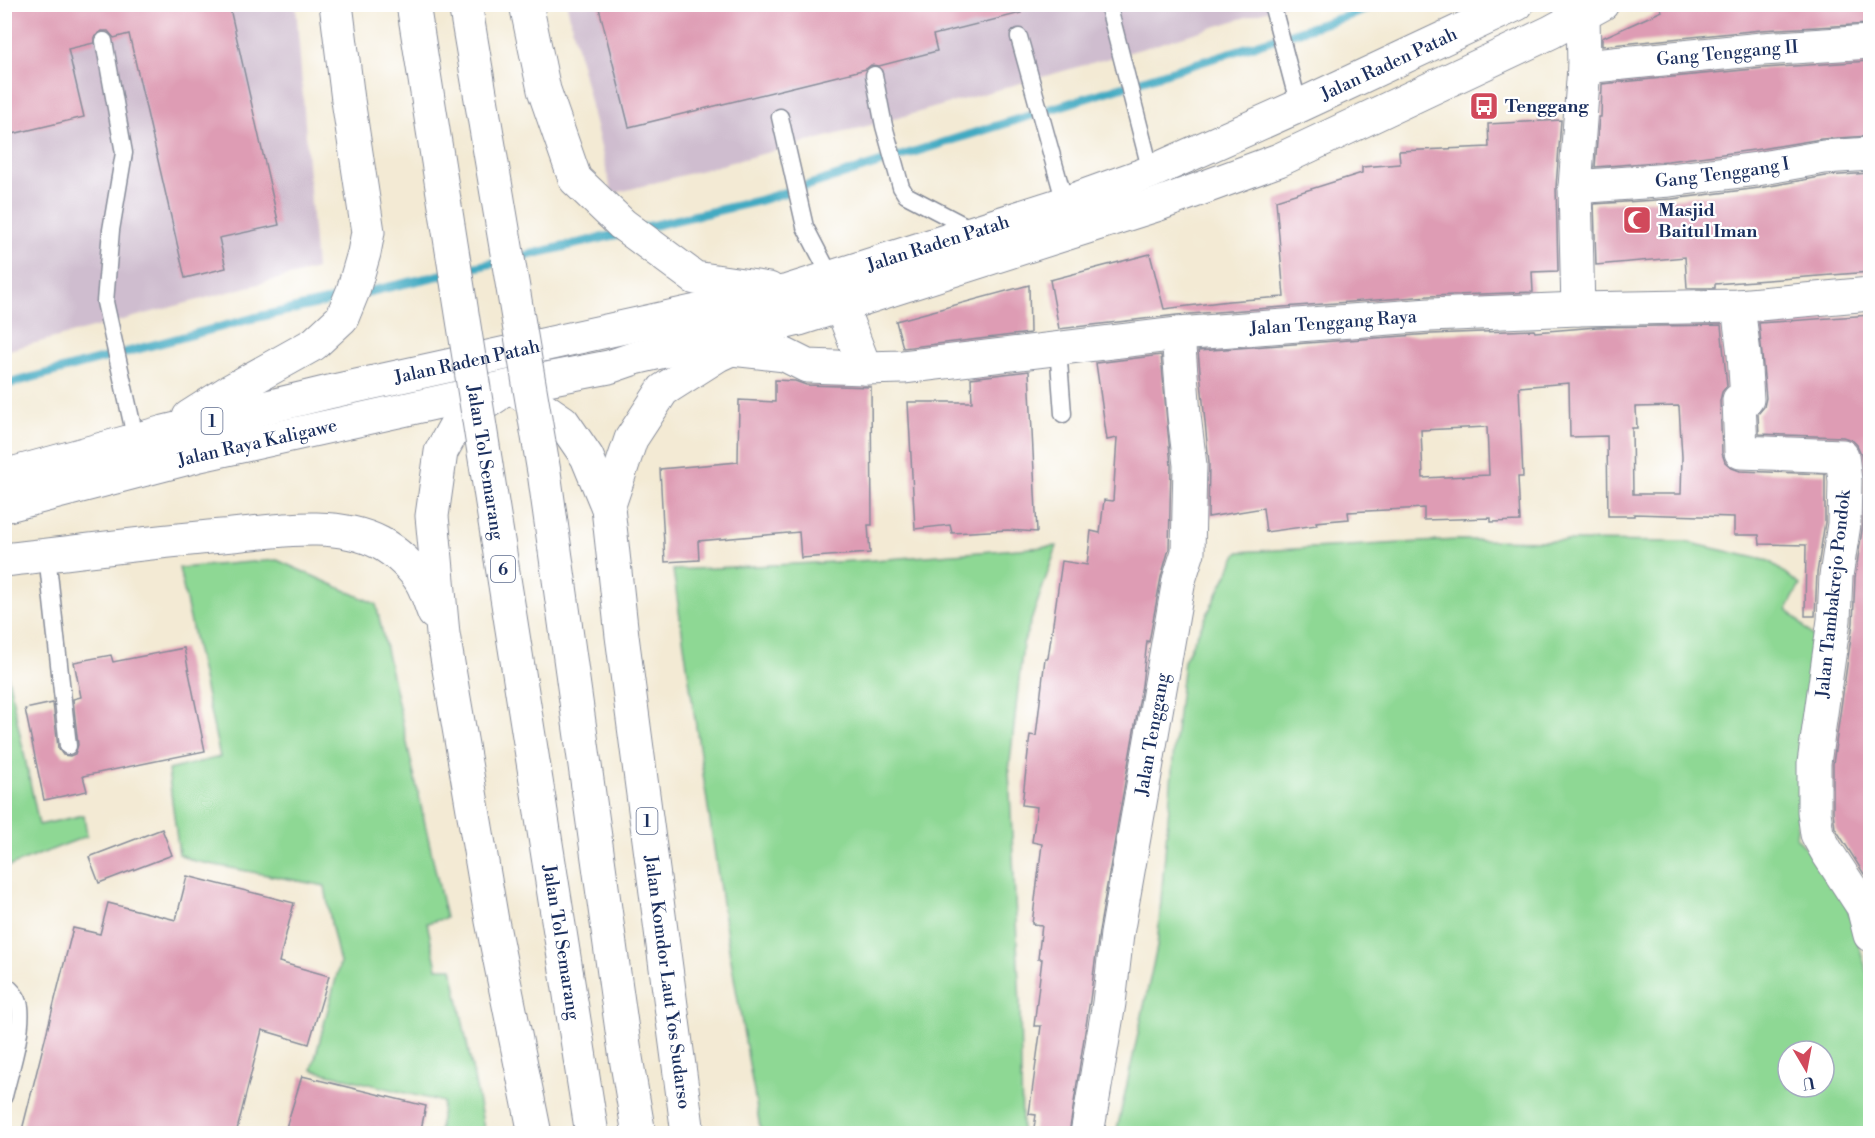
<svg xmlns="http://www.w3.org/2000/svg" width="1875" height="1138" viewBox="0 0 1875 1138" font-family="'Libre Bodoni',serif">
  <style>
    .industrial { fill: #cfbdcf }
    .green { fill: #8ed894; stroke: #548479; stroke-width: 1.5; fill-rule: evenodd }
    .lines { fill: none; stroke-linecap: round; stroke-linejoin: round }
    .stream { stroke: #42aac2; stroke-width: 9 }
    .building { fill: #de9cb4; fill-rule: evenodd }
    .lane-casing { stroke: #878c99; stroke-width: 19 }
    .street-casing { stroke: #878c99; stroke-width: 35 }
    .highway-casing { stroke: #878c99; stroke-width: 35 }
    .lane { stroke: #fff; stroke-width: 16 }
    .street { stroke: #fff; stroke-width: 33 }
    .highway { stroke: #fff; stroke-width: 33 }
    .highway-bridge-casing { stroke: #878c99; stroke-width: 35; stroke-linecap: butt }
    .highway-bridge { stroke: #fff; stroke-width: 33 }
    .labels { text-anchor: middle; stroke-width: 4.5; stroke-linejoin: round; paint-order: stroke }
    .shield { fill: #fff; stroke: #5f6d8e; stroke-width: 1.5 }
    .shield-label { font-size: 16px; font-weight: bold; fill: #1b2f5e }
    .street-label { font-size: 18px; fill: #1b2f5e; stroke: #fff }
    .poi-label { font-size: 18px; font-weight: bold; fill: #1b2f5e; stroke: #fff; text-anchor: start }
  </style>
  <rect width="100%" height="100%" fill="#fff"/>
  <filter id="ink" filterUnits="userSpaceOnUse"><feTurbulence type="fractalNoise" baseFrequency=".0167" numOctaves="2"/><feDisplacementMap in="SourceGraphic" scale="12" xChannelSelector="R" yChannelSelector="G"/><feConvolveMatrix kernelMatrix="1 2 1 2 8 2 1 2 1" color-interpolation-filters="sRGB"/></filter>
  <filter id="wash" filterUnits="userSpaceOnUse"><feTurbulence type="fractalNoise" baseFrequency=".008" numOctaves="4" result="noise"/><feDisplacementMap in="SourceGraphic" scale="24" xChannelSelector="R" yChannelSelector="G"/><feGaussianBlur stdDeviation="1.35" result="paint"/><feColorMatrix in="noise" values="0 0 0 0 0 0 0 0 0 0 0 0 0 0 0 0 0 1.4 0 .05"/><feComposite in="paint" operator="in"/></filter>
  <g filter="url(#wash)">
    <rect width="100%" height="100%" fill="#f3ead4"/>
    <g class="industrial">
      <path d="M5,5h291l20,264 -311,82z"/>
      <path d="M567,5h719l-131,40 -250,71 -293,78z"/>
    </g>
    <g class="green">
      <path d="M1457,540l229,2 83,19 31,24 -13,24 32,34 -23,194 46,51 28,94v151l-754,1 41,-187 17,-199 10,-87 54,-109zM1788,1051h36v36h-36z"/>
      <path d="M1057,546l-34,98 -14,127 11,234 2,128h-261l-34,-196 -54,-367 201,-10z"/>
      <path d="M277,560l99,44 70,314 -19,5 10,45h15l33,165h-46l4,-31 -131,-32 28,-107 -9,-40 -6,-37 -131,-25 -15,-7 -11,-84 52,-13 -41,-189z"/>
      <path d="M4,658l35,167 45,-10 3,21 -82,32z"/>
    </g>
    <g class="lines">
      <g class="stream">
        <path d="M642,228l116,-27 599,-188 19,-9"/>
        <path d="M359,294l264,-61"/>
        <path d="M4,385l250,-67 88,-20"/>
      </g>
    </g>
    <g id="blocks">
      <g class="building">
        <path d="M4,4h225l50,221 -60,13 7,30 -41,10 -56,-244 -15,4 -6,-7h-6l-8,6v6l-26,6 16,68 -80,19z"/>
        <path d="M598,4h422l1,9 -88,22 4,16 -58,15 -8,-1 -5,4 -237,58z"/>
        <path d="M1659,4h211v20l-109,6 -159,16v-8l60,-27z"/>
        <path d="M1870,61v75l-49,3 -67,11 -86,11 -73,6 4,-50h2l1,-33 162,-16z"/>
        <path d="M1561,120l-5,67 2,84 -26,1 1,20 -104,4 -252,19 -118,14 -9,-49 100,-26 14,55 65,-8 55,-4 -8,-97 86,-27v-6l38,-3 -1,-13 90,-4 -1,-23z"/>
        <path d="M1870,173v99l-155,12v4h-28l-2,-31 -89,8 -2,-61 78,-5 87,-11 67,-12z"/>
        <path d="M1029,285l1,48 -127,15 -7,-27z"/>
        <path d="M1870,315v558l-6,1 -29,-46 -2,-17v-47l20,-141 2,-45 8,-54 1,-43 -3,-27 -4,-9 -5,-5 -9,-3 -84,-3 -1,-20 6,-7 2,-9 -7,-75z"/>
        <path d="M1721,325l6,61 -5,6 -2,9 2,52 3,9 7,6 8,3 85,3v48l-8,51 -2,43h-10l1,-71 -46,-1 -1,-9h-25v-18l-100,-3v2h-26l-1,-80 -37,1 -1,-54 -50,4 4,90h-5l2,44 -29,1v-4l-67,2v-12l-76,4 1,7 -33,3 1,3 -51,7 -3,-24 -55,9 1,-54 -11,-112 233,-17 103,-4 1,2 62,-5zM1679,406l3,51 -1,37h-48l-1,-66h5l-1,-21zM1487,427l2,48 -66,3 -2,-48z"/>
        <path d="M1161,355l10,111 -2,83 -8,28 -12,65 -2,-1 -5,44 -43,246 -9,69 -21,134h-36l3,-19 -7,-1 12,-88h-7l8,-67h-4l4,-34 -10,-1 10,-80 -10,-2 5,-35 -15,-2 8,-70 6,1 9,-78h3l14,-97 25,4 4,-34 9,2 4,-33 9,1 4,-63 -10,2 -11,-77z"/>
        <path d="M1029,371l8,161 -29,-2 -56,3 -2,-8 -35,4 -7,-127h64l-1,-24z"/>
        <path d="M775,380l20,1 11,4 65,2 1,138h-4l2,28 -69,5 -2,-26 -101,9 1,19 -34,2 -5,-93 78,-7 1,-62 36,2z"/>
        <path d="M184,648l21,103 -122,25 4,15 -43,9 -19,-91 28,-6 5,45 5,7 7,1 5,-2 3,-9 -5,-46 8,-2 -7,-35 37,-7 2,7z"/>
        <path d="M162,829l10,26 -73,28 -10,-26z"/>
        <path d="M187,876l107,27 -15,59 50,14 -20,68 -47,-14 -26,104h-215l52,-206 27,6 8,-31 68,17z"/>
        <path d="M302,1076l124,30 -6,28h-136z"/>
      </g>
    </g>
  </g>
  <g filter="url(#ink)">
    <use href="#blocks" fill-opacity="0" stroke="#878c99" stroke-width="1.5"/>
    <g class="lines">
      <g class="lane-casing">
        <g id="lane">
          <path d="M1108,4l43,168"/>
          <path d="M1272,4l27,102"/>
          <path d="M1019,37l46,166"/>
          <path d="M104,41l20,112 -13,77 -6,72 31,139"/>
          <path d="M874,75l10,51 17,61 5,8 69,36"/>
          <path d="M780,117l25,110 26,50"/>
          <path d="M1058,348l5,66"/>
          <path d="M47,555l21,191"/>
          <path d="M4,984c8,6 15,14 16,23 3,25 -10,64 -16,89"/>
        </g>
      </g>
      <g class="street-casing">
        <g id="street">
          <path id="s1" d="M1584,67l178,-18 108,-7"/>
          <path id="s2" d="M1575,187l95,-7 87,-11 67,-12 46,-3"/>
          <path id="s3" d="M841,306l24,62 38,-1 275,-33 252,-19 148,-6 160,-3 132,-12"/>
          <path d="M1738,306l6,48 3,45 -8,1 2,52 101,4 3,25 -1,43 -8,52 -2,44 -20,143v49l3,22 10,18 36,55 7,28"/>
          <path d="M1578,309l-3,-122 9,-120 -1,-52 -3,-11"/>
          <path d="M732,349l53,6 22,11 58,2"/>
          <path id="s4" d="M1087,1134l22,-131 8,-69 62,-354 9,-28 2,-87 -6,-50 -6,-81"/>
        </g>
      </g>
      <g class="highway-casing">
        <g id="highway">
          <path d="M526,4l18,86 31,89 47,45 73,54 74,11"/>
          <path id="s5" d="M513,388l50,34 24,35 21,51 14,128 66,498"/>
          <path d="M496,396l-38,25 -17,31 -9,64 11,118 49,287 43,213"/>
          <path d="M189,417l41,-26 84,-47 28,-26 11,-27 11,-38 4,-21 -20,-132 -12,-96"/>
          <path id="s6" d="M4,476l160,-44 165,-40 459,-101 277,-88 86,-31 148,-66 218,-102"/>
          <path id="s7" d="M4,506l192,-50 315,-70 98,-19 26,-9 164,-39 360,-115 120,-44 272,-128 51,-28"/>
          <path d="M608,508l23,-69 32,-49 55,-35 22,-10"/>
          <path d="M4,560c73,-8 145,-18 218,-24 48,-4 113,-17 158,7 15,8 34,25 42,40 5,9 8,20 12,30"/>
        </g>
      </g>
      <use href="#lane" class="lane"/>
      <use href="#street" class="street"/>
      <use href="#highway" class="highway"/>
      <g class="highway-bridge-casing">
        <g id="highway-bridge">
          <path id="s8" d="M413,4l179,1130"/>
          <path d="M465,4l79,468 81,580 14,82"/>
        </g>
      </g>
      <use href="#highway-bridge" class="highway-bridge"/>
    </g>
  </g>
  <defs>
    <g id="bus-square" transform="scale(1.5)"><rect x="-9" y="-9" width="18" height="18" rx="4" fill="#d1495b" stroke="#fff"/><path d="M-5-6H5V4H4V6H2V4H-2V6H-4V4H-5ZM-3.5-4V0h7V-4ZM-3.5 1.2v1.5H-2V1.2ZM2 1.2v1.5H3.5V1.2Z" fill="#fff"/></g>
    <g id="mosque-square" transform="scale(1.5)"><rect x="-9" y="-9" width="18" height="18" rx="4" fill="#d1495b" stroke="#fff"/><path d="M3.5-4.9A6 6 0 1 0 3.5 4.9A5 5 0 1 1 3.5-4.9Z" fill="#fff"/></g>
  </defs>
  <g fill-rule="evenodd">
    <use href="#bus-square" x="1484" y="106"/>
    <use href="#mosque-square" x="1637" y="220"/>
  </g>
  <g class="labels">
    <g class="shield">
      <rect x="201.5" y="408" width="21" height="26" rx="4.5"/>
      <rect x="491" y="556" width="24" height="26" rx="4.5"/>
      <rect x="636.5" y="808" width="21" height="26" rx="4.5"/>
    </g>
    <g class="shield-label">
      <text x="212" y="427">1</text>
      <text x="503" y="575">6</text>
      <text x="647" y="827">1</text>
    </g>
    <g class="street-label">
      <text dy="6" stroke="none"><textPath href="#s1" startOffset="144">Gang Tenggang II</textPath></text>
      <text dy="6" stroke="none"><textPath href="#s6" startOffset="1449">Jalan Raden Patah</textPath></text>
      <text dy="6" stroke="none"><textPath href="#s2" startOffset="148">Gang Tenggang I</textPath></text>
      <text dy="6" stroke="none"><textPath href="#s6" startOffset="963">Jalan Raden Patah</textPath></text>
      <text dy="6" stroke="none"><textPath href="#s3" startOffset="537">Jalan Tenggang Raya</textPath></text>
      <text dy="6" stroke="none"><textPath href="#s6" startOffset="477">Jalan Raden Patah</textPath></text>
      <text dy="6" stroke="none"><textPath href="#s7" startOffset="261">Jalan Raya Kaligawe</textPath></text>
      <text dy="6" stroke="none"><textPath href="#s8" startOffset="464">Jalan Tol Semarang</textPath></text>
      <text transform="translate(1833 594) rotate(-84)" y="6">Jalan Tambakrejo Pondok</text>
      <text dy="6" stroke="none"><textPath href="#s4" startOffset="405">Jalan Tenggang</textPath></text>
      <text dy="6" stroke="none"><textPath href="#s8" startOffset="950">Jalan Tol Semarang</textPath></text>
      <text dy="6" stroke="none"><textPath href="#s5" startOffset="636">Jalan Komdor Laut Yos Sudarso</textPath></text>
    </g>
    <g class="poi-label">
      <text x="1505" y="112">Tenggang</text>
      <text x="1658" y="216">Masjid<tspan x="1658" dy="21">Baitul Iman</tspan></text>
    </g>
  </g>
  <rect width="1875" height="1138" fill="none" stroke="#fff" stroke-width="24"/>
  <g transform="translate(1806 1069) rotate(170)"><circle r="28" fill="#ffffff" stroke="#a4acbf" stroke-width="1.5"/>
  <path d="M0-4.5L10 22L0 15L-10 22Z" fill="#d1495b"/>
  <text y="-9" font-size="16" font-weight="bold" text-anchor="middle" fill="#1b2f5e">U</text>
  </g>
</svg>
